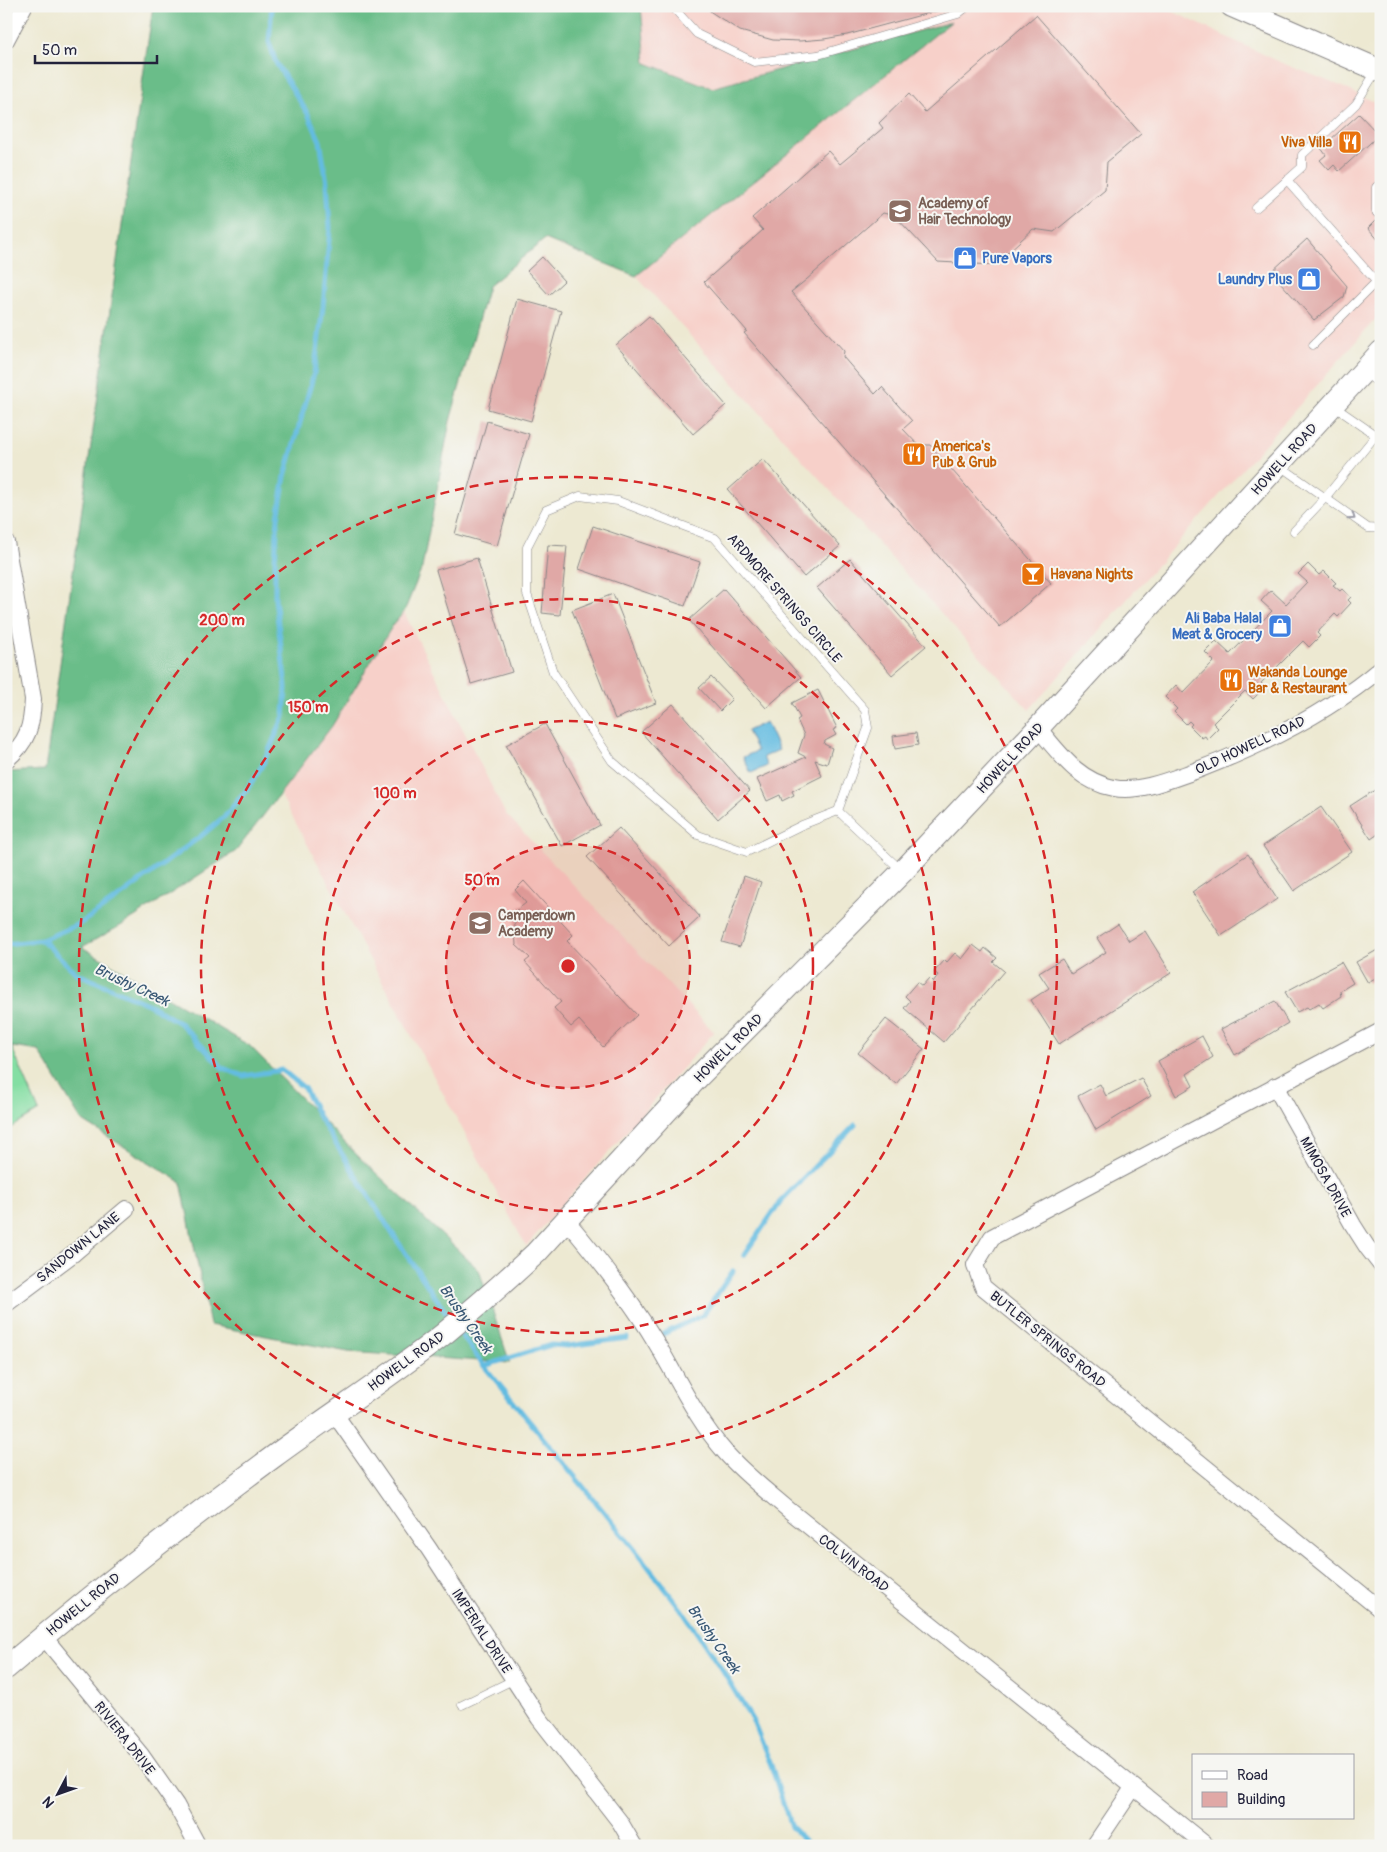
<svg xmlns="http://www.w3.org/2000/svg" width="1387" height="1852" viewBox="0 0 1387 1852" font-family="Pangolin,sans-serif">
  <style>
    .built { fill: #f7d0c9 }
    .green { fill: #84dea3; stroke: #53806f }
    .forest { fill: #6bbd89; stroke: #467062 }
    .water { fill: #64bce1; stroke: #436f8e }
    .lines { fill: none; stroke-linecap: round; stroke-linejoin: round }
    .stream { stroke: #64bce1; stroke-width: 5 }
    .building { fill: #e0a8a6 }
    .lane-casing { stroke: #888686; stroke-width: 9 }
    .street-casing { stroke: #888686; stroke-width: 18 }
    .secondary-casing { stroke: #888686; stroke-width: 24 }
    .lane { stroke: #fff; stroke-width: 8 }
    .street { stroke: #fff; stroke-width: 16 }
    .secondary { stroke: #fff; stroke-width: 22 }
    .oneway { stroke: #9c9ca7 }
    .ring { fill: none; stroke: #d62828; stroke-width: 2.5; stroke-dasharray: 9 6 }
    .labels { text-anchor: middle; stroke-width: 4; stroke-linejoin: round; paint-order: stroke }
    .food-label { font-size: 14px; font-weight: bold; fill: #c56008; stroke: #f6f6f2; text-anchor: start }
    .education-label { font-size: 14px; font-weight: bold; fill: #785e54; stroke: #f6f6f2; text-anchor: start }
    .shop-label { font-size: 14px; font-weight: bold; fill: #366cbe; stroke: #f6f6f2; text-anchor: end }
    .street-label { font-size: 14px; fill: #22223b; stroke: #f6f6f2 }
    .water-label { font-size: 15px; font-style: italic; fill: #395875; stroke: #f6f6f2 }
    .centre { fill: #d62828; stroke: #f6f6f2; stroke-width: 2.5 }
    .ring-label { font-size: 15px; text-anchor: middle; font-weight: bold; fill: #d62828; stroke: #f6f6f2; stroke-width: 4; stroke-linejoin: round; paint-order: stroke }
  </style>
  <rect width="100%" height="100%" fill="#f6f6f2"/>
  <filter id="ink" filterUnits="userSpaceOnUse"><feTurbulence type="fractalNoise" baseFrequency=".02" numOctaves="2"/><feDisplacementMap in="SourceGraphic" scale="10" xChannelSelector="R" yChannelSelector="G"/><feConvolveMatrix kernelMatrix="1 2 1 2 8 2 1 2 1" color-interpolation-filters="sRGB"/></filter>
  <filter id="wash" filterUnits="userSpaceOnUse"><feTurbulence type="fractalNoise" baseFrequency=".0096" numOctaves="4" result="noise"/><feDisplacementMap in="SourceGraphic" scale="20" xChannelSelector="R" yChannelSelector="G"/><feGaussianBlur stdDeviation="1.12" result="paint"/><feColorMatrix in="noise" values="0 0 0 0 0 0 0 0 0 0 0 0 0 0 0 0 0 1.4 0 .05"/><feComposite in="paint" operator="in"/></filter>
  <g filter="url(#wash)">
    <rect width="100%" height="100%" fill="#ede9d2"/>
    <g class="built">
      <path d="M641,6h520l121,57 56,22 43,20v208l-352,397 -393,-434 313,-254 -237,66 -66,-25z"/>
      <path d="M404,612l101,201 209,219 -188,214 -246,-452 52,-68 61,-101z"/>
    </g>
    <path class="green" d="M6,1034l33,77 -33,20z"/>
    <path class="forest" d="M153,6h488l5,57 66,25 239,-66 -315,254 -91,-37 -57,47 -38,135 -28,147 -18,44 -11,13 -61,101 -96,125 -114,74 -40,22 168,99 111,113 118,111 31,93 -162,-11 -138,-27 -29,-143 -100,-62 -42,-69 -33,-5v-274l39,-2z"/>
    <path class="water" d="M766,722l13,28 -16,7 4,9 -16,7 -8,-16 14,-6 -10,-20z"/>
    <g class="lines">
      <g class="stream">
        <path d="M42,940l34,33 74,32 31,19 42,44 20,8 39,-6 22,18 16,31 72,114 59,87"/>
        <path d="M6,944l36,-4 39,-17 38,-26 82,-61 24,-20 23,-28 15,-24 21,-48 2,-29 -11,-88v-39l3,-42 7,-42 29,-103 9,-66 7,-79 -3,-45 -7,-42 -12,-27 -32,-51 -7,-21 3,-36"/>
        <path d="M744,1255l36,-53 75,-77"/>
        <path d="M457,1329l27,37 152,185 45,58 41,61 32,53 17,42 20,62 19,19"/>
        <path d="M663,1334l40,-19 30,-44"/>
        <path d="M484,1366l67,-21 17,1 59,-8"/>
      </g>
    </g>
    <g id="blocks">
      <g class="building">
        <path d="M705,6h246v1l-104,28 -23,4 -24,2 -27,-1 -33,-9 -29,-19z"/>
        <path d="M1036,15l105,119 -34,28 -2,28 -51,42 -21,-3 -39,36 -56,-3 -43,-46 -12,-3 -77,67 -15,12 53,59 -1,6 32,37 7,-7 30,34 -9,8 15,16h12l121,138 -51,44 -256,-294 3,-2 -43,-49 59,-52 -11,-12 76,-67 12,13 43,-36 -4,-5 30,-29 16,18z"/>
        <path d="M1359,114l20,21 -40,36 -5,-6 -5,5 -9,-10 6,-5 -5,-7z"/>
        <path d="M1376,220l5,5v18l-13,-15z"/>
        <path d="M1307,239l40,47 -3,11 -30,23 -43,-48z"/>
        <path d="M542,257l22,24 -15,14 -22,-24z"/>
        <path d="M517,299l44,12 -30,110 -43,-12z"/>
        <path d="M649,316l77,89 -33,29 -77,-89z"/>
        <path d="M487,421l42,13 -32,112 -42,-12z"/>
        <path d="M763,459l77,87 -36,31 -76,-87z"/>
        <path d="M593,526l107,36 -15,44 -106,-37z"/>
        <path d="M548,545l19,1 -7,69 -18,-2z"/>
        <path d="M477,558l35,114 -41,12 -35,-114z"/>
        <path d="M850,559l76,87 -34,29 -75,-87z"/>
        <path d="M1308,564l11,11 5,-4 12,12 -3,2 7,6 2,-2 9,8 -3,3 3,3 -13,14 -3,-3 -18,19 3,3 -11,11 -6,-6 -42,42 4,4 -12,12 -8,-8 -32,32 5,5 -11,11 -2,-3 -3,2 -12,-12 2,-2 -3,-3 -3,3 -12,-12 3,-3 -12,-12 11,-12 7,8 31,-32 -9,-9 11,-11 14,13 42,-43 -11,-10 10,-11 15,14 21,-22 -9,-8z"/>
        <path d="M724,589l77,88 -35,31 -77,-88z"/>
        <path d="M613,594l43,109 -41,16 -43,-109z"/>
        <path d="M711,677l21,22 -12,12 -21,-23z"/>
        <path d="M818,690l19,38 -4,2 3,5 -11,6 -1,3 8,4 -5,16 -12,-4 7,16 -30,15 2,4 -12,6 -2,-6 -13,6 -10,-22 49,-22 -8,-4 6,-18 -7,-15 3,-2 -8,-15z"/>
        <path d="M673,704l77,87 -32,28 -77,-87z"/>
        <path d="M545,724l55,101 -38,21 -56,-101z"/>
        <path d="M916,733l2,12 -23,4 -2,-13z"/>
        <path d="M1381,786v46l-10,7 -21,-33z"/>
        <path d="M1321,807l31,45 -58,39 -31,-45z"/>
        <path d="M619,828l81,89 -31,29 -82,-89z"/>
        <path d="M1248,854l29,45 -56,37 -29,-44z"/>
        <path d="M744,876l17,6 -21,65 -18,-5z"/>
        <path d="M524,881l49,54 -6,6 70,74 -34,32 -24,-27 -8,7 -17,-19 7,-6 -36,-40 5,-4 -14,-13 -2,-33 12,-9 -11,-13z"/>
        <path d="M1118,924l11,17 16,-10 26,42 -112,71 -28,-44 18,-12 -10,-15 23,-14 9,15 35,-22 -9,-14z"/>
        <path d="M973,945l9,7 3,-4 12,10 -4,4 11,9 -60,71 -40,-34 6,-7 -5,-5 12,-14 5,4 7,-8 4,4 5,-7 -4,-3 11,-12 2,2 8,-9 7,6z"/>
        <path d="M1381,948v28l-13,7 -12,-21z"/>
        <path d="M1341,962l12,21 -13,8 1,5 -18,12 -4,-5 -10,6 -2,-2 -10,5 -12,-20z"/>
        <path d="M1275,1001l13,22 -53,32 -14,-26z"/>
        <path d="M886,1019l38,30 -28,35 -38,-31z"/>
        <path d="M1202,1036l11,21 -26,17 6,12 -17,10 -18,-35z"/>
        <path d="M1141,1078l10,18 -55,34 -18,-34 22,-12 6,12z"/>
      </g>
    </g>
  </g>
  <g filter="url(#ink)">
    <use href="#blocks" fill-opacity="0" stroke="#888686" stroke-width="1"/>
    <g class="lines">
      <g class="lane-casing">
        <g id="lane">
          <path d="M672,6l25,28 57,28 64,-7 140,-41 10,-8"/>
          <path d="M1287,180l94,107"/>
          <path d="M1381,183l-5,4v25l5,5"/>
          <path d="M1256,208l46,-41v-12l54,-51 20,-33"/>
          <path d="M1313,345l63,-63"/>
          <path d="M1365,373l16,12"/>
          <path d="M1335,407l46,32"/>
          <path d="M1280,466l88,62 13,1"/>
          <path d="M1294,531l31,-33 51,-63"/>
          <path d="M838,811l-36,14 -55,27 -49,-17 -86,-74 -59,-89 -26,-78v-47l19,-37 34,-14 38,5 97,37 150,172 3,18 -30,83 63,59"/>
          <path d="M462,1705l51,-25"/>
        </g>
      </g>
      <g class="street-casing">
        <g id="street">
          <path d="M6,40l18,-34"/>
          <path d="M6,542l27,157c-1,27 -5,43 -27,61"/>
          <path d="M1038,728c22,26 40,53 76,60 25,5 58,-9 81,-17 66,-25 132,-57 186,-103"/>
          <path d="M1381,1031l-389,206 -17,28 8,22 398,323"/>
          <path d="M1275,1086l78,139 14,22 14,18"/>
          <path d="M566,1220c32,38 62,76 88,119 23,38 42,80 71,113 19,22 43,40 65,59l417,335"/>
          <path d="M6,1304l68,-51 52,-44"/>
          <path d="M334,1413l95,136 110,169 81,104 14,24"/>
          <path d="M43,1636l98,119 35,50 22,41"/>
          <path d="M1094,1846l39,-58"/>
        </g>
      </g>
      <g class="secondary-casing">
        <g id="secondary">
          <path d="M1232,6l149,65"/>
          <path d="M6,1668c87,-74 176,-144 267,-211 57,-42 117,-80 172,-124 31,-26 62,-53 91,-80l162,-176 205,-206 135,-143 343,-376"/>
        </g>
      </g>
      <use href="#lane" class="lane"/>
      <use href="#street" class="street"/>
      <use href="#secondary" class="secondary"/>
    </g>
    <defs><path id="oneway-chevron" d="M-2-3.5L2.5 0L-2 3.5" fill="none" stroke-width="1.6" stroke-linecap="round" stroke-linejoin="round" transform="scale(1.25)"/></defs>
    <use class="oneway" href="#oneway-chevron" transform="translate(1352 517) rotate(35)"/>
  </g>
  <circle cx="568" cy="966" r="122" fill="#d62828" fill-opacity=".12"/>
  <g class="ring">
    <circle cx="568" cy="966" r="122"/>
    <circle cx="568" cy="966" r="245"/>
    <circle cx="568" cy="966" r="367"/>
    <circle cx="568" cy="966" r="489"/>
  </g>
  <defs>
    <g id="restaurant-square" transform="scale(1.25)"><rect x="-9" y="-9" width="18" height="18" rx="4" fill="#e8710a" stroke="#f6f6f2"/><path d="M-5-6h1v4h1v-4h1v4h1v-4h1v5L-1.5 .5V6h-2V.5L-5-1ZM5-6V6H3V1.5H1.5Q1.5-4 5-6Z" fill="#fff"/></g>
    <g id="school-square" transform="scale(1.25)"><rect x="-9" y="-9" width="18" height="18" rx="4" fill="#8d6e63" stroke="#f6f6f2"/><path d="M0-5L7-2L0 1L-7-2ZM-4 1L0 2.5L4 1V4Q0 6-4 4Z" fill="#fff"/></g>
    <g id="shop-square" transform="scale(1.25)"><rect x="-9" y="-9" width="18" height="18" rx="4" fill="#3f7fe0" stroke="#f6f6f2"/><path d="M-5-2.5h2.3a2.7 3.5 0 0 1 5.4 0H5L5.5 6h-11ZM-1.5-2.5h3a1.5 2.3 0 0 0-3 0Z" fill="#fff"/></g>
    <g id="bar-square" transform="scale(1.25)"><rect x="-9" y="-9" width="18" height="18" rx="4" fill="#e8710a" stroke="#f6f6f2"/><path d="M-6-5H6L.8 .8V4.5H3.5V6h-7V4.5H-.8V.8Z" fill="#fff"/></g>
  </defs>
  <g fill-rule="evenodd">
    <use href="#restaurant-square" x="1350" y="142"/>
    <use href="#school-square" x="900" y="211"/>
    <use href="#shop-square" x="965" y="258"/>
    <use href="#shop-square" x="1309" y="279"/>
    <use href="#restaurant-square" x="914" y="454"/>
    <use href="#bar-square" x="1033" y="574"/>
    <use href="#shop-square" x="1280" y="626"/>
    <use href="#restaurant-square" x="1231" y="680"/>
    <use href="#school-square" x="480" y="923"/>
  </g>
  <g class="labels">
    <g class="food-label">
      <text x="1332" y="147" text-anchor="end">Viva Villa</text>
      <text x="932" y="451">America's<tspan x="932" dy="16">Pub &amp; Grub</tspan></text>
      <text x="1050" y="579">Havana Nights</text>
      <text x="1248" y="677">Wakanda Lounge<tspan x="1248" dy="16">Bar &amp; Restaurant</tspan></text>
    </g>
    <g class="education-label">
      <text x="918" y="208">Academy of<tspan x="918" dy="16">Hair Technology</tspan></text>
      <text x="498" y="920">Camperdown<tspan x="498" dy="16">Academy</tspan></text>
    </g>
    <g class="shop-label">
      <text x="982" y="263" text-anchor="start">Pure Vapors</text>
      <text x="1292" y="284">Laundry Plus</text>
      <text x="1262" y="623">Ali Baba Halal<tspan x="1262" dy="16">Meat &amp; Grocery</tspan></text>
    </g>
    <g class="street-label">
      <text transform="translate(1284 459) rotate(-48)" y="5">HOWELL ROAD</text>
      <text transform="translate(785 598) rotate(49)" y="5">ARDMORE SPRINGS CIRCLE</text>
      <text transform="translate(1250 745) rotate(-25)" y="5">OLD HOWELL ROAD</text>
      <text transform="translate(1010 758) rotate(-47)" y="5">HOWELL ROAD</text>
      <text transform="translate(728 1048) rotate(-45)" y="5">HOWELL ROAD</text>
      <text transform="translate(1326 1177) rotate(61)" y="5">MIMOSA DRIVE</text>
      <text transform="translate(78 1247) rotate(-39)" y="5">SANDOWN LANE</text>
      <text transform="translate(1048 1339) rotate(39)" y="5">BUTLER SPRINGS ROAD</text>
      <text transform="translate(406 1361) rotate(-36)" y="5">HOWELL ROAD</text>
      <text transform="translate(854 1563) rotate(38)" y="5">COLVIN ROAD</text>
      <text transform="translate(83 1604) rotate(-39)" y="5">HOWELL ROAD</text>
      <text transform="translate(482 1631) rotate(57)" y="5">IMPERIAL DRIVE</text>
      <text transform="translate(125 1738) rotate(52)" y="5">RIVIERA DRIVE</text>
    </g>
    <g class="water-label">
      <text transform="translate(132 985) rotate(25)" y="5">Brushy Creek</text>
      <text transform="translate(466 1319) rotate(55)" y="5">Brushy Creek</text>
      <text transform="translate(714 1639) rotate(55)" y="5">Brushy Creek</text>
    </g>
  </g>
  <circle cx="568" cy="966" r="8" class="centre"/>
  <g class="ring-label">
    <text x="222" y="625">200 m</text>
    <text x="308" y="712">150 m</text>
    <text x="395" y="798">100 m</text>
    <text x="482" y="885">50 m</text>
  </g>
  <rect width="1387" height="1852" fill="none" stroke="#f6f6f2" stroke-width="25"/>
  <rect x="1192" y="1754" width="162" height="65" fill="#f6f6f2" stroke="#a1a1a9"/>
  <rect x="1202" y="1771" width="25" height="8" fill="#ffffff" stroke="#a1a1a9"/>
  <text x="1237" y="1780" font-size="15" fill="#22223b">Road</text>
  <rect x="1202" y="1792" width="25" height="15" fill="#e0a8a6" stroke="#a1a1a9"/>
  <text x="1237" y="1804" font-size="15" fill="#22223b">Building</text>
  <g transform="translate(58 1794) rotate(229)" stroke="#f6f6f2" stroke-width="4" paint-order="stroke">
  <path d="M0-4L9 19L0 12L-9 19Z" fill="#22223b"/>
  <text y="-8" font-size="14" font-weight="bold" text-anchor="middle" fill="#22223b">N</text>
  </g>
  <path d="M35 55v8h122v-8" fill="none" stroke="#22223b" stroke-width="2.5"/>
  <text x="42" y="55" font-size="15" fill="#22223b" stroke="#f6f6f2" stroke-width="4" paint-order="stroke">50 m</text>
</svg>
